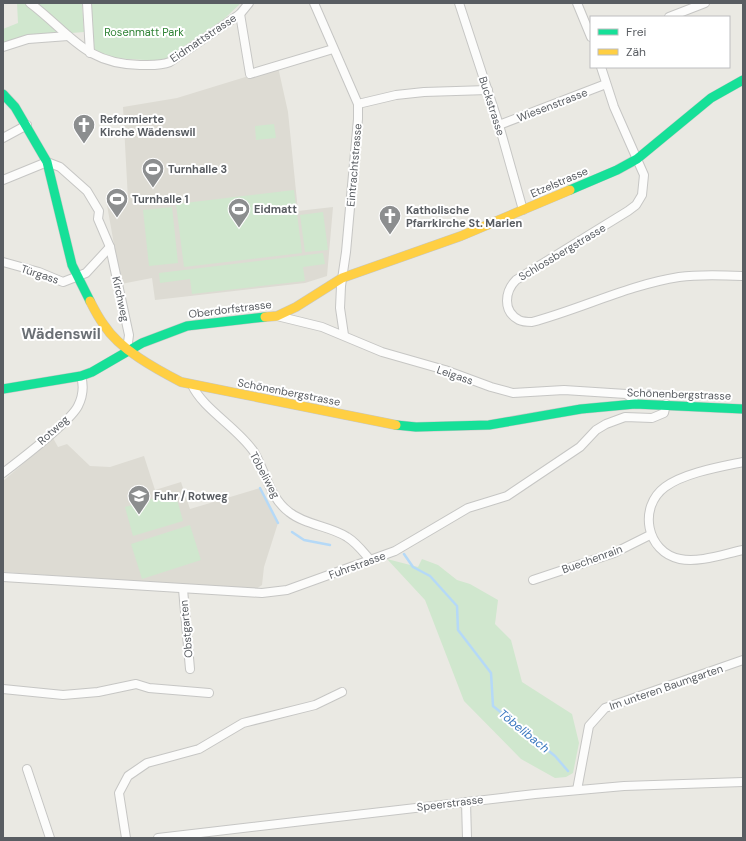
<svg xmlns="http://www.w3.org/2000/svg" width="746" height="841" viewBox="0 0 746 841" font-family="'DM Sans',sans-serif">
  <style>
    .education { fill: #dddbd3 }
    .green { fill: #d0e7ce }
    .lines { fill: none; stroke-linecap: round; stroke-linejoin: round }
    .stream { stroke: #b5d9f7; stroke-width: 2.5 }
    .street-casing { stroke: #c6c6c4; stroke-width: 10 }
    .fast-casing { stroke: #c6c7c5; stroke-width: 10 }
    .slow-casing { stroke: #c6c7c5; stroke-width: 10 }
    .street { stroke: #fcfcfb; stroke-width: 8 }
    .fast { stroke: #16e098; stroke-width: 9 }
    .slow { stroke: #ffcf43; stroke-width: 9 }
    .labels { text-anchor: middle; stroke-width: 4; stroke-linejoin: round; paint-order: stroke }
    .park-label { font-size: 11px; fill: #2f8335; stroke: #fff }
    .street-label { font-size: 11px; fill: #595d62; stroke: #fff }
    .poi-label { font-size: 11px; font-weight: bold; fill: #595d62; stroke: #fff; text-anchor: start }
    .water-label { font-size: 12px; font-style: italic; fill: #3977bf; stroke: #fff }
    .district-label { font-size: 15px; font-weight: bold; fill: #6a6f74; stroke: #fff }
  </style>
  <rect width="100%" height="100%" fill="#eae9e3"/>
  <g class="education">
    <path d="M278,67l10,45 10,99 35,-4 -6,69 -22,7 -150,17 -3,-22 -31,6 -14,-79 21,-5 -5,-93 54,-9z"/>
    <path d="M53,438l5,9 9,-3 23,22 20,1 34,-11 11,34 26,-8 9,27 70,-21 18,35 -14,44 -2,18 -6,4 -253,-17v-91z"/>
  </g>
  <g class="green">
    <path d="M17,3h65l2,29 -62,5 -19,8v-16l15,-6z"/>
    <path d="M89,3h152l-17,16 -62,42 -51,-3 -19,-9z"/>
    <path d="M274,124l2,14 -20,2 -1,-14z"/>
    <path d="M294,190l8,63 -118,14 -8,-63z"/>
    <path d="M172,207l6,56 -29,3 -6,-56z"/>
    <path d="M323,212l5,38 -23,2 -5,-37z"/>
    <path d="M323,253l2,11 -22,3 2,14 -113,13 -2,-15 -30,4 -1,-10z"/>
    <path d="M175,492l8,29 -50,15 -8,-29z"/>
    <path d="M190,525l11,35 -59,19 -11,-35z"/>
    <path d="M387,559l31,8 4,-8 16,6 19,15 13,4 28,16 -3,24 16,16 11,42 50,32 7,29 -6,30 -7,4 -11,1 -34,-19 -57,-58 -39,-101z"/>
  </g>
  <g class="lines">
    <g class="stream">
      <path d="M260,488l18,35"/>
      <path d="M292,532l12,8 26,5"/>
      <path d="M404,554l9,13 17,9 27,30 1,24 33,43 2,33 62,50 13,15"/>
    </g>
    <g class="street-casing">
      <g id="street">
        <path d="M30,3c40,30 54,61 110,62 10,0 20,1 30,-3l70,-48 9,-11"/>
        <path d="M87,3l3,50"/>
        <path d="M314,3l44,101v15l-12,133 -5,34 -1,22 4,27"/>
        <path d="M459,3l40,122 24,85"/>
        <path d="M577,3l14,34"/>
        <path d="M240,14l10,60 83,-25"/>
        <path d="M669,17l36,-14"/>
        <path d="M3,47l25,-8 40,-3"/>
        <path d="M601,67l13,40 30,68 -2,20 -6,10 -8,6 -112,69c-11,11 -14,31 3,40 4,2 9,2 13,2 49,-13 96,-37 147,-45 21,-3 42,-2 64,-1"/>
        <path d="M358,104l38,-9 28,-3 64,-2"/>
        <path d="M499,125l107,-41"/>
        <path d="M3,138l24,-13"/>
        <path d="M3,180l44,-18 13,5 27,24 12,20 -1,8 12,28 19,88 -2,15"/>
        <path d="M3,262l36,10 24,10 23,-9 24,-26"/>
        <path d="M277,316l45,11 60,25 63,18 46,17 22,6 51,-3 62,4 7,5 2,5"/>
        <path d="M192,385c11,24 46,43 62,67 12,20 15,45 35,60 16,13 41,14 58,25 10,6 17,16 24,24"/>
        <path d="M743,462c-24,5 -59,11 -78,25 -27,20 -19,65 15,72 19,4 44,-5 63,-9"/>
        <path d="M3,473c17,-13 67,-51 75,-67 5,-10 6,-20 3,-30"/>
        <path d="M3,577l259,16 25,-3 108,-39 73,-43 39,-12 73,-49 16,-17 10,-6 19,-7 27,1 12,-5 2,-9"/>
        <path d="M533,580l81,-27 36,-18"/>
        <path d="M183,589l7,80"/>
        <path d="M3,689l60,6 35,-3 38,-8 13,4 60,5"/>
        <path d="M27,769l23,69"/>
        <path d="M577,790l12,-64 16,-18 138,-48"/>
        <path d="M466,802l1,36"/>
        <path d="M126,838l-7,-45 9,-17 19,-13 52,-14 44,-26 72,-18 27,-13"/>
        <path d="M158,838l377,-44 89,-8 119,-4"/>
      </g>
    </g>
    <g class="fast-casing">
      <g id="fast">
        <path d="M3,94l12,13 32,55 25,103 18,36"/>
        <path d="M570,190l47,-20 20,-11 74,-61 32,-18"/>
        <path d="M3,389l78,-13 11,-4 50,-29 45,-17 78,-9"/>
        <path d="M396,425l20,2 73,-2 92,-16 54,-5 108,5"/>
      </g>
    </g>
    <g class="slow-casing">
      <g id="slow">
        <path d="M90,301c4,8 8,16 14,24 15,24 52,44 77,57l215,43"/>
        <path d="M265,317l12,-1 19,-9 46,-29 119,-42 109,-46"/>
      </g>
    </g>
    <use href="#street" class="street"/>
    <use href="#fast" class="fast"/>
    <use href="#slow" class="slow"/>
  </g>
  <defs>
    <g id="church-pin" transform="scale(1.15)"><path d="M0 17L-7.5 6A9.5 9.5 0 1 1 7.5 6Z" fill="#8c8e8f" stroke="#fff"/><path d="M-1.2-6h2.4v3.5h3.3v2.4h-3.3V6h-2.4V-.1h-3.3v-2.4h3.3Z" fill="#fff"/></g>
    <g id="stadium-pin" transform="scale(1.15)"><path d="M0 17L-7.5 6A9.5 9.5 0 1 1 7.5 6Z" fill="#8c8e8f" stroke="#fff"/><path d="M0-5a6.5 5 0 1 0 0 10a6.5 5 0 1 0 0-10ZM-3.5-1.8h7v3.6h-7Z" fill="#fff"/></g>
    <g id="school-pin" transform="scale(1.15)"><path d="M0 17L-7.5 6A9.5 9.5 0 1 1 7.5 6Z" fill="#8c8e8f" stroke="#fff"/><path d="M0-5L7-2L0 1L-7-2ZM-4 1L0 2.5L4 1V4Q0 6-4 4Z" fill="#fff"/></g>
  </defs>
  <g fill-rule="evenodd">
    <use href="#church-pin" x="84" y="125"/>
    <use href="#stadium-pin" x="153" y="169"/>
    <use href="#stadium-pin" x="117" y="199"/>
    <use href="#stadium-pin" x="239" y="209"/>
    <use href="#church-pin" x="390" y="216"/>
    <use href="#school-pin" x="139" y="496"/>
  </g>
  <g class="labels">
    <g class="park-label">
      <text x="144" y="36">Rosenmatt Park</text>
    </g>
    <g class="street-label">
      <text transform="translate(203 38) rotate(-34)" y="4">Eidmattstrasse</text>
      <text transform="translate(552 105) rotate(-21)" y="4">Wiesenstrasse</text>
      <text transform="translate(492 106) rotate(72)" y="4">Buckstrasse</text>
      <text transform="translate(354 165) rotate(-85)" y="4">Eintrachtstrasse</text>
      <text transform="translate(559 182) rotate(-23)" y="4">Etzelstrasse</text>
      <text transform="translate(562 252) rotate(-31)" y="4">Schlossbergstrasse</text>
      <text transform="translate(40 274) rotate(18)" y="4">Türgass</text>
      <text transform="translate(121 299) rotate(78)" y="4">Kirchweg</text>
      <text transform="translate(230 309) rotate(-7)" y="4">Oberdorfstrasse</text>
      <text transform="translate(455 375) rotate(19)" y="4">Leigass</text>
      <text transform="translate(289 392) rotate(11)" y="4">Schönenbergstrasse</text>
      <text transform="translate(679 394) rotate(2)" y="4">Schönenbergstrasse</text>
      <text transform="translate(53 430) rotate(-42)" y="4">Rotweg</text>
      <text transform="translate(265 475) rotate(62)" y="4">Töbeliweg</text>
      <text transform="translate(592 559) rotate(-20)" y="4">Buechenrain</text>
      <text transform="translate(357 565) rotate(-20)" y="4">Fuhrstrasse</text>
      <text transform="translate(186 629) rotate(-95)" y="4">Obstgarten</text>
      <text transform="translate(666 687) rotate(-19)" y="4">Im unteren Baumgarten</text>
      <text transform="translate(450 803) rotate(-7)" y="4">Speerstrasse</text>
    </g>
    <g class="poi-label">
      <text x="100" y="123">Reformierte<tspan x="100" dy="13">Kirche Wädenswil</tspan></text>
      <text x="168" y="173">Turnhalle 3</text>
      <text x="132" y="203">Turnhalle 1</text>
      <text x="254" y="213">Eidmatt</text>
      <text x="406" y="214">Katholische<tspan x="406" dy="13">Pfarrkirche St. Marien</tspan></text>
      <text x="154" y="500">Fuhr / Rotweg</text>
    </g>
    <g class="water-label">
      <text transform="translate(524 731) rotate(39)" y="4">Töbelibach</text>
    </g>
    <g class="district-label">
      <text x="61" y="339">Wädenswil</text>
    </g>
  </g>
  <rect width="746" height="841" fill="none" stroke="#595d62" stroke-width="8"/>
  <rect x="590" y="16" width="140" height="52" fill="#ffffff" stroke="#bdbec0"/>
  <rect x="598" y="29" width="20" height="6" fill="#16e098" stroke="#bdbec0"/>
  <text x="626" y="36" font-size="12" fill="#595d62">Frei</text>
  <rect x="598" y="49" width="20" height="6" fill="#ffcf43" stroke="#bdbec0"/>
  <text x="626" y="56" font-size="12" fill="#595d62">Zäh</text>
</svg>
